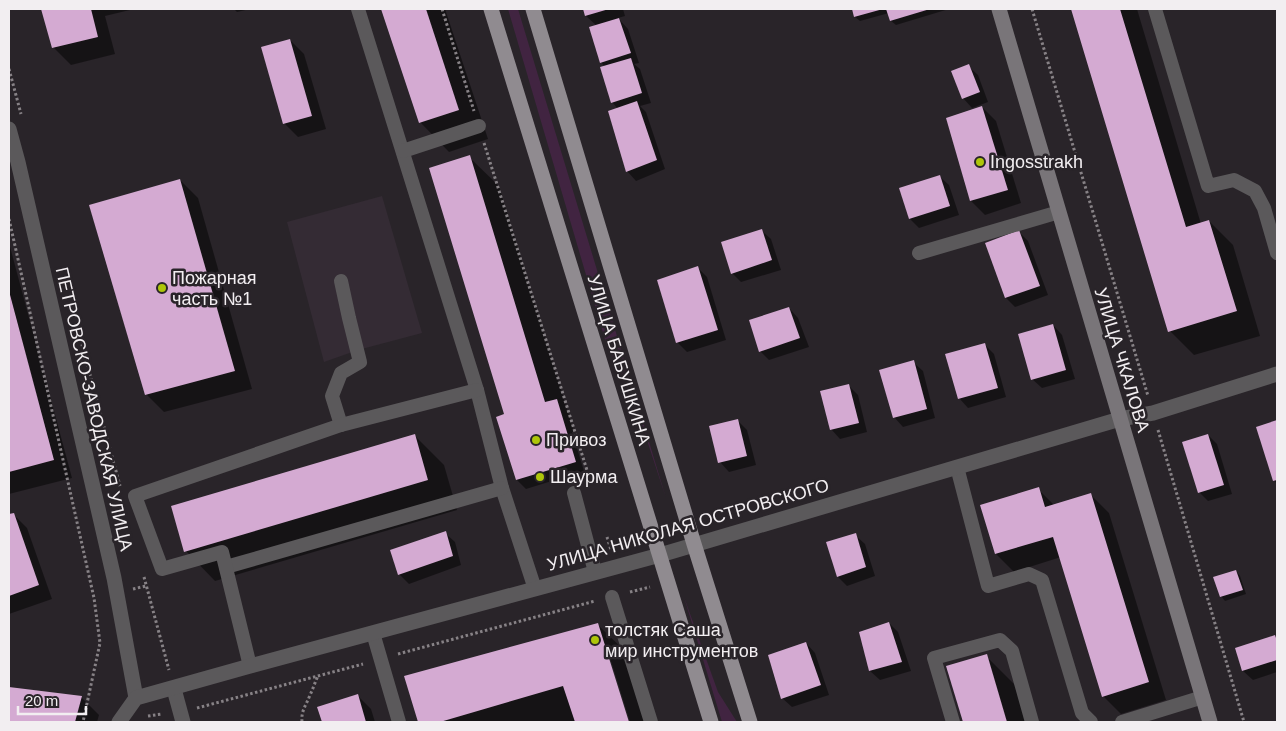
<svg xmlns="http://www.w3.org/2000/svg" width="1286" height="731" viewBox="0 0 1286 731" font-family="Helvetica,sans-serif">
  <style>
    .built { fill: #342b34 }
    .green { fill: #412441 }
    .shadow { fill: #0007 }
    .building { fill: #d4aad2 }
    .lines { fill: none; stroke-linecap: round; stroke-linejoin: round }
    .path { stroke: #878286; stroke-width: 3; stroke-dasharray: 2.5 2.5; stroke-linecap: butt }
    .lane { stroke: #5b595b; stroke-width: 14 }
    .street { stroke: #5b595b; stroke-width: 15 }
    .secondary { stroke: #797579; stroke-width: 15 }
    .primary { stroke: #908b90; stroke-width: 15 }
    .poi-dot { fill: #aec60a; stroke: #292429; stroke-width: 2 }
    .labels { text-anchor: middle; stroke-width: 5; stroke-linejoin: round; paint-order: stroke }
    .poi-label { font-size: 18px; fill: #f2eef1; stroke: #292429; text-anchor: start }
    .street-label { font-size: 18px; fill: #f2eef1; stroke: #292429 }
  </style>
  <rect width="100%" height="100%" fill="#292429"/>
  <path class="built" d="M382,196l40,137 -64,17 -34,12 -37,-140z"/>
  <g class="green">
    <path d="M508,9h10l148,489 -33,-100 -27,-55z"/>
    <path d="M684,597l34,95 19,30h-15z"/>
  </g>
  <g class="shadow">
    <path d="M42,9h92l-29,7 10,38 -44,11 -18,-18z"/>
    <path d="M234,9h16l-13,3z"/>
    <path d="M382,9h63l43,130 -39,13 -29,-30z"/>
    <path d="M584,9h39l2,7 -7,2 10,11 11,34 -5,1 6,5 11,34 -11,3 6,6 19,57 -29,12 -9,-10 -9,-62 -6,-7 -7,-35 -4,-5 -4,-36 -11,-10z"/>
    <path d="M853,9h96l-53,16 -5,-4 -2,-8 -29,8 -5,-4z"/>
    <path d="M1072,9h65l64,215 8,-3 24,24 27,91 -66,19 -24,-24z"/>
    <path d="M290,40l14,14 22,75 -28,8 -14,-14z"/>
    <path d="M968,66l10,9 10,27 -16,6 -9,-10z"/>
    <path d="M982,107l14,14 25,82 -36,12 -14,-14 -24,-82z"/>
    <path d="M469,157l30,29 75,246h-2l12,39 -58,18 -9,-9z"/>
    <path d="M939,176l10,9 10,30 -40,13 -9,-9 -9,-30z"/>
    <path d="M180,180l18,18 54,191 -88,23 -18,-18z"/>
    <path d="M761,230l10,9 10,31 -40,12 -9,-9z"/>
    <path d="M1019,232l9,9 20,54 -33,12 -9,-9z"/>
    <path d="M9,243l63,235 -63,16z"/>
    <path d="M698,268l9,9 19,63 -39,12 -9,-9 -19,-62z"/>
    <path d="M789,308l9,10 11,29 -40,13 -9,-9z"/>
    <path d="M1053,325l9,10 13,44 -33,9 -10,-9z"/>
    <path d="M984,344l10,10 12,43 -38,11 -9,-10z"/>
    <path d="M913,362l10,9 12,47 -32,9 -9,-10z"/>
    <path d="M848,385l10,10 9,37 -27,7 -9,-10z"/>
    <path d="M737,420l10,10 9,35 -27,7 -9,-10z"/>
    <path d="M1277,422v62l-3,-4 -16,-52z"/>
    <path d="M1208,435l9,9 15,50 -24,7 -9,-9z"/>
    <path d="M415,436l29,29 13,45 -242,71 -29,-30z"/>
    <path d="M1038,489l17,17 36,-11 18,18 57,187 -45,14 -18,-18 -42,-139 -47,15 -18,-18 -14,-48z"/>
    <path d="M13,514l14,14 25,71 -43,15v-98z"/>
    <path d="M445,533l10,9 6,23 -52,19 -10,-10z"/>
    <path d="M855,535l10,9 10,32 -28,10 -9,-9z"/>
    <path d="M1236,571l4,5 6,18 -21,7 -4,-5z"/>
    <path d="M889,623l9,9 13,39 -31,9 -10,-9 -10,-38z"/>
    <path d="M598,625l30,29 21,68h-19l-20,-64h-2l20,64h-209l-14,-45z"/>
    <path d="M1275,636l2,3v33l-24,8 -10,-9 -7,-22z"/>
    <path d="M806,643l9,10 14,42 -37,12 -10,-9z"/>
    <path d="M986,656l30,30 11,36h-63l-16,-55z"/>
    <path d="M9,688l72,9 18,18 -2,7h-88z"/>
    <path d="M357,695l14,14 4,13h-52l-4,-14z"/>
  </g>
  <g class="building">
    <path d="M41,9h50l7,28 -46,11z"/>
    <path d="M381,9h45l33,101 -40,13z"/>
    <path d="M583,9h26l-24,7z"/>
    <path d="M852,9h31l-29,8z"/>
    <path d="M886,9h44l-40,12z"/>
    <path d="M1071,9h49l66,218 23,-7 28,91 -69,21z"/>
    <path d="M619,18l12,35 -31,10 -11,-36z"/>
    <path d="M290,39l22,77 -29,8 -22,-77z"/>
    <path d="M631,58l11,35 -31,10 -11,-36z"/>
    <path d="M969,64l11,28 -18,7 -11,-28z"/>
    <path d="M637,101l20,59 -31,12 -18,-61z"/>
    <path d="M982,106l26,84 -38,11 -24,-83z"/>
    <path d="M470,155l75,247 12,-3 19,63 -60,18 -20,-63 8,-3 -75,-246z"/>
    <path d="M940,175l10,31 -41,13 -10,-31z"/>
    <path d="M180,179l55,192 -90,24 -56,-190z"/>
    <path d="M762,229l10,31 -41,14 -10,-32z"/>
    <path d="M1019,230l21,56 -35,12 -20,-55z"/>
    <path d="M698,266l20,64 -42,13 -19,-63z"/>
    <path d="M9,291l45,169 -45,12z"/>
    <path d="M789,307l11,31 -41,14 -10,-32z"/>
    <path d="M1053,324l13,46 -35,10 -13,-46z"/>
    <path d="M985,343l13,45 -40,11 -13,-45z"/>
    <path d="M914,360l13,49 -34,9 -14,-48z"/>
    <path d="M849,384l10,39 -29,7 -10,-39z"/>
    <path d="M738,419l9,37 -29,7 -9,-37z"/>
    <path d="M1277,420v60l-4,1 -17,-54z"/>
    <path d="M415,434l13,46 -244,72 -13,-46z"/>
    <path d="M1208,434l16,51 -26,8 -16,-51z"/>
    <path d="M1039,487l6,20 46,-14 58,189 -47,15 -49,-160 -58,17 -15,-49z"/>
    <path d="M14,513l25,72 -30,11v-82z"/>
    <path d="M446,531l7,25 -55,19 -8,-25z"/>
    <path d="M856,533l10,34 -29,10 -11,-35z"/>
    <path d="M1236,570l7,20 -23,7 -7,-20z"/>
    <path d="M889,622l13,40 -33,9 -10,-39z"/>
    <path d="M598,623l31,99h-54l-12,-36 -123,36h-22l-14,-46z"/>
    <path d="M1275,635l2,6v19l-35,11 -7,-23z"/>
    <path d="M806,642l15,43 -40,14 -13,-44z"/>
    <path d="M987,654l20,68h-44l-17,-56z"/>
    <path d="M9,687l73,9 -7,26h-66z"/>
    <path d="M358,694l8,28h-44l-5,-15z"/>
  </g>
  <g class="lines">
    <g class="path">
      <path d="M442,9l32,102"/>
      <path d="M1032,9l116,387"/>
      <path d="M9,69l12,45"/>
      <path d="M484,143l107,340"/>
      <path d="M9,219l85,379 6,45 -17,79"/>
      <path d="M78,330l42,156"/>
      <path d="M1158,430l86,292"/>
      <path d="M607,537l4,13"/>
      <path d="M144,577l25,93"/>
      <path d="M133,589l13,-3"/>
      <path d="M630,592l20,-5"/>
      <path d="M398,654l197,-53"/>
      <path d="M197,708l166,-44"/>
      <path d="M148,716l14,-2"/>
      <path d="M302,722c-1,-12 4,-16 8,-27 3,-6 5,-13 8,-19"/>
    </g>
    <g class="lane">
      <path d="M358,9l119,381 25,98 33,101"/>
      <path d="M1155,9l53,177 26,-6 21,11 9,17 13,45"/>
      <path d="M403,151l76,-25"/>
      <path d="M919,253l140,-41"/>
      <path d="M341,425l-9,-29 9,-23 19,-11 -11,-44 -8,-37"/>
      <path d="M957,467l31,119 41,-12 13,6 40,133 9,9"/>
      <path d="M574,493l21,79"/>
      <path d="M226,567l276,-79"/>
      <path d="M612,597l39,125"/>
      <path d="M373,633l26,89"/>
      <path d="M250,666l-28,-114 -60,17 -27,-73 206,-71 136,-35"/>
      <path d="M953,722l-19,-64 66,-18 12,11 20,71"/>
      <path d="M1122,722l81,-25"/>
    </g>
    <g class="street">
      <path d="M9,129l9,33 96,416 22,120"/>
      <path d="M174,689l9,33"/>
      <path d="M119,722l17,-24 114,-32 410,-111 460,-136 33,-6 124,-39"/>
    </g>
    <path class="secondary" d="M999,9l211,713"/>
    <g class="primary">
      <path d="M491,9l220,713"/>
      <path d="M533,9l161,535 56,178"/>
    </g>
  </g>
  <g class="poi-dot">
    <circle cx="980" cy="162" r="5"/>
    <circle cx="162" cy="288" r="5"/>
    <circle cx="536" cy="440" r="5"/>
    <circle cx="540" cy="477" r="5"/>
    <circle cx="595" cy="640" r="5"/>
  </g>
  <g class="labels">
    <g class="poi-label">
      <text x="990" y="168">Ingosstrakh</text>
      <text x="172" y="284">Пожарная<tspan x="172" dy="21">часть №1</tspan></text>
      <text x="546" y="446">Привоз</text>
      <text x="550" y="483">Шаурма</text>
      <text x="605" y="636">толстяк Саша<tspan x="605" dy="21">мир инструментов</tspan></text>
    </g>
    <g class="street-label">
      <text transform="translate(619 360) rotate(73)" y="6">УЛИЦА БАБУШКИНА</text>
      <text transform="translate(1122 360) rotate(73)" y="6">УЛИЦА ЧКАЛОВА</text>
      <text transform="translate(94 409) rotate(77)" y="6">ПЕТРОВСКО-ЗАВОДСКАЯ УЛИЦА</text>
      <text transform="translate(688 525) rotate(-16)" y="6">УЛИЦА НИКОЛАЯ ОСТРОВСКОГО</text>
    </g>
  </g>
  <rect width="1286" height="731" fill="none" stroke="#f2eef1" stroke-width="20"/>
  <path d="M18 706v8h68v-8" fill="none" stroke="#f2eef1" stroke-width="2.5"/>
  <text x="25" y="706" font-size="15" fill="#f2eef1" stroke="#292429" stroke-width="4" paint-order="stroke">20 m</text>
</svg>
